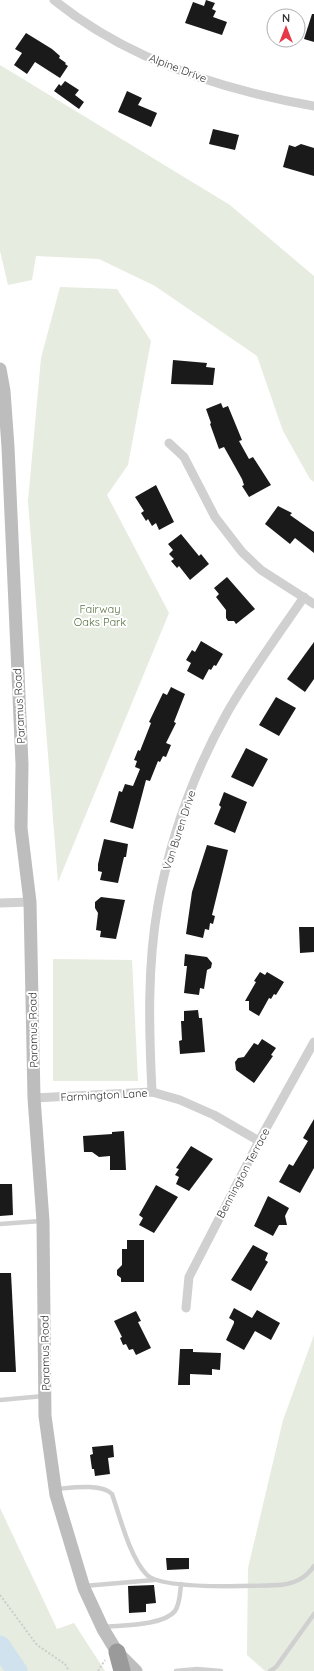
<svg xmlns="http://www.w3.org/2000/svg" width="314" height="1671" viewBox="0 0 314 1671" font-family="Quicksand,sans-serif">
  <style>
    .green { fill: #e6ecdf }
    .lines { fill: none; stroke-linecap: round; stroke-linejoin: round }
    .river { stroke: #cfe2ee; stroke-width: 21 }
    .building { fill: #1a1a1a }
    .path { stroke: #cdcdcd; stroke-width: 2; stroke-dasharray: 2 2; stroke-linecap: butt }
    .lane { stroke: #d0d0d0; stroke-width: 4.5 }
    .street { stroke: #d0d0d0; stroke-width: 9 }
    .secondary { stroke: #bdbdbd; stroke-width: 13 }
    .highway { stroke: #9a9a9a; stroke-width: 17 }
    .labels { text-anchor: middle; stroke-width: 4; stroke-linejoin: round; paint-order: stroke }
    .street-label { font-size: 11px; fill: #333; stroke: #fff }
    .park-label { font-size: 11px; fill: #56703f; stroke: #fff }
  </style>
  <rect width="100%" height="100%" fill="#fff"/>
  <g class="green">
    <path d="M0,65l230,140 84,71v206l-4,-3 -27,-48 -26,-75 -102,-70 -56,-27 -63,-3 -4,24 -24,5 -8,-34z"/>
    <path d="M60,287l57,2 34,52 -23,124 -21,30 62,118 -111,269 -30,-381 13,-143z"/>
    <path d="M53,959l79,1 6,121h-85z"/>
    <path d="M314,1335v336h-49l-18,-16 1,-87 35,-148z"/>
    <path d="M0,1508l57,121 17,-6 31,48h-105z"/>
  </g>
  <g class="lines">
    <path class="river" d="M0,1646l17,25"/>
  </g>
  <g class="building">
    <path d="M206,0l9,3 -3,6 4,2 -3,6 14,5 -5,13 -37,-12 8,-21 11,4z"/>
    <path d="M312,14h2v28l-10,-3z"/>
    <path d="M26,33l26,16 8,7 -1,2 7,5 -1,1 3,2 -8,12 -25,-16 -8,12 -13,-9 8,-12 -7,-4z"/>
    <path d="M65,81l14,9 -4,5 9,7 -5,7 -25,-18 5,-7 2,2z"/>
    <path d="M127,91l15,7 -4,7 19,8 -6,14 -33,-15z"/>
    <path d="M213,129l26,6 -4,15 -26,-6z"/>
    <path d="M301,144l13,4v28l-31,-9 6,-22 6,2z"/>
    <path d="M173,360l34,3 -1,4 9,1 -2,17 -42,-1z"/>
    <path d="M221,403l2,5 5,-2 14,34 -3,1 10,18 4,-2 18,28 -22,12 -7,-11 2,-1 -2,-6 -18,-32 -5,2 -9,-25 1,-1 -5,-14z"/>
    <path d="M156,485l18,37 -15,8 -3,-7 -4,3 -4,-7 -2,2 -5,-8 3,-2 -9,-14z"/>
    <path d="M278,506l14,7 -2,2 24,17v21l-19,-15 -5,6 -25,-20z"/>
    <path d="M181,534l18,22 2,-2 8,10 -19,16 -11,-14 -2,2 -6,-7 3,-2 -5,-5 4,-4 -5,-6z"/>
    <path d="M227,577l28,32 -19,15 -2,-3h-6l-2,-3v-8l-10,-13 3,-3 -5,-6z"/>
    <path d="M201,641l22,13 -7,12 -2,-1 -3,5 -2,-1 -6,11 -16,-9 4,-8 -5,-3 6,-10 3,2z"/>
    <path d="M314,642v37l-9,13 -18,-13z"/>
    <path d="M171,687l14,7 -11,28 2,1 -10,20 5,2 -5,12 -3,-1 -3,6 -2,-1 -8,20 -4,-1 -13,49 -23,-7 9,-31 3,1 3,-8 8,2 7,-17 -5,-2 2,-6 -3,-1 4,-10 2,1 11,-28 -2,-1 14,-29 4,2z"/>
    <path d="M276,697l20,11 -17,28 -20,-11z"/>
    <path d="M246,748l22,11 -15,28 -22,-10z"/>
    <path d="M224,792l23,10 -12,31 -21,-9 7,-17 -2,-2z"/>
    <path d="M104,839l24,5 -2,13h-2l-6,26 -18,-3 2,-8 -4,-1v-7z"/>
    <path d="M207,845l21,5 -16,65 3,1 -2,8 -3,-1 -1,7 -4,-1 -2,9 -17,-4 6,-42z"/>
    <path d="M101,897l24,3 -9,39 -16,-2 1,-6 -5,-1 2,-17 -3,-5v-6z"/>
    <path d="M299,927h15v25l-14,1z"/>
    <path d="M185,954l22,3 5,6 -1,5 -4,2 -3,19 -4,-1 -1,7 -15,-2 3,-27h-3z"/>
    <path d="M260,972l5,3 2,-3 17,10 -8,13 -2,-1 -3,5 -2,-1 -10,18 -10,-6v-9h-4l11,-19 -2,-1z"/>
    <path d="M198,1010l1,8h3l3,34 -25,2 -1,-13 3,-1 -1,-19h3v-10z"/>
    <path d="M262,1039l14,9 -5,7 2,1 -19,27 -18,-13 -1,-8 3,-4 6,-1 10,-14 4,2z"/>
    <path d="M314,1119v49l-14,25 -21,-11 10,-18 4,2 15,-25 -5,-3z"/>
    <path d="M124,1131l2,39h-16v-14l-11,1 -7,-5h-8l-1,-16 29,-2v-2z"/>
    <path d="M191,1146l22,13 -24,32 -13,-7 3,-7 -4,-2 4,-6 -3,-1z"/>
    <path d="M0,1184h12l1,31 -13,1z"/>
    <path d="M156,1185l22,12 -24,36 -15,-8 4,-7 -4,-3z"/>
    <path d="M268,1196l21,12 -4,8 2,9h-8l-6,11 -19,-10z"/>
    <path d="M127,1240h17v42h-23v-4l-4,-3v-5l5,-5v-16h5z"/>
    <path d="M253,1245l15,8 -3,7 3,2 -17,29 -20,-11z"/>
    <path d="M0,1273h11l5,99h-16z"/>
    <path d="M234,1308l18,10 5,-8 23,13 -9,17 -16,-9 -11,19 -18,-10 8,-17v-2l-5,-3z"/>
    <path d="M136,1311l5,10 -3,1 13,26 -15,7 -3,-6 -4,1 -3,-6 -3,1 -3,-7 2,-1 -8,-16z"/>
    <path d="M180,1349h13v3l28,1 -1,17 -8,-1v6l-22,-1v11h-12z"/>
    <path d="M113,1445l1,12 -6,1 2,16 -15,2 -1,-7h-2l-2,-14 3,-1 -1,-7z"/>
    <path d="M166,1558h23v11l-22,1z"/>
    <path d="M154,1585l2,18 -10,1v8l-17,1 -1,-27z"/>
  </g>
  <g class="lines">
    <g class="path">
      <path d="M0,1595l37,50 28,19 4,7"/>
      <path d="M98,1671l7,-11"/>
    </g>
    <g class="lane">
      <path d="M0,1224l41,-3"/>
      <path d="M0,1400l44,-4"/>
      <path d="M56,1489c14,-1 45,-6 56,5 8,23 18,64 35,81 15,15 109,11 133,10 15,-2 25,-6 34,-19"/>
      <path d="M84,1586l70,-6"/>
      <path d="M104,1627c17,-2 59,-1 71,-16 5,-7 5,-18 6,-27"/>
      <path d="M176,1671l21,-2 24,2"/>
      <path d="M270,1671l6,-4 38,-53"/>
    </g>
    <g class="street">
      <path d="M54,0c74,60 168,90 260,106"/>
      <path d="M169,443l15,14 31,60 27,35 19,18 53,34"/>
      <path d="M0,903l30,-1"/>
      <path d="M152,1092c-3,-62 -5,-125 6,-187 12,-66 36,-133 69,-192 23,-40 51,-78 77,-116"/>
      <path d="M34,1098l118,-6 28,8 34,15 45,26"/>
      <path d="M186,1308l3,-31 70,-136 55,-99"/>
    </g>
    <path class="secondary" d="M0,369l4,22 4,56 14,317 -1,64 9,74 4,196 9,123 2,195 11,79 28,93 19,41 14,23 19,19"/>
    <path class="highway" d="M117,1652l5,19"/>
  </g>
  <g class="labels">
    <g class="street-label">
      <text transform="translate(178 68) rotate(21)" y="4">Alpine Drive</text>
      <text transform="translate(19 706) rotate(-93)" y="4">Paramus Road</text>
      <text transform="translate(179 830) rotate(-72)" y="4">Van Buren Drive</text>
      <text transform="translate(33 1030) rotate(-91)" y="4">Paramus Road</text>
      <text transform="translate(104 1095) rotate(-3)" y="4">Farmington Lane</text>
      <text transform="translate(243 1173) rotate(-62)" y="4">Bennington Terrace</text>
      <text transform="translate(45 1353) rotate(-91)" y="4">Paramus Road</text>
    </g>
    <g class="park-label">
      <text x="100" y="613">Fairway<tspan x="100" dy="13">Oaks Park</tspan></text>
    </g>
  </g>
  <g transform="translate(286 28)"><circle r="19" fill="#ffffff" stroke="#adadad"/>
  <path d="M0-3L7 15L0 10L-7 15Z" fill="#e63946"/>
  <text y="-6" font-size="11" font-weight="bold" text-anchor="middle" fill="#333333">N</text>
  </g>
</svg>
